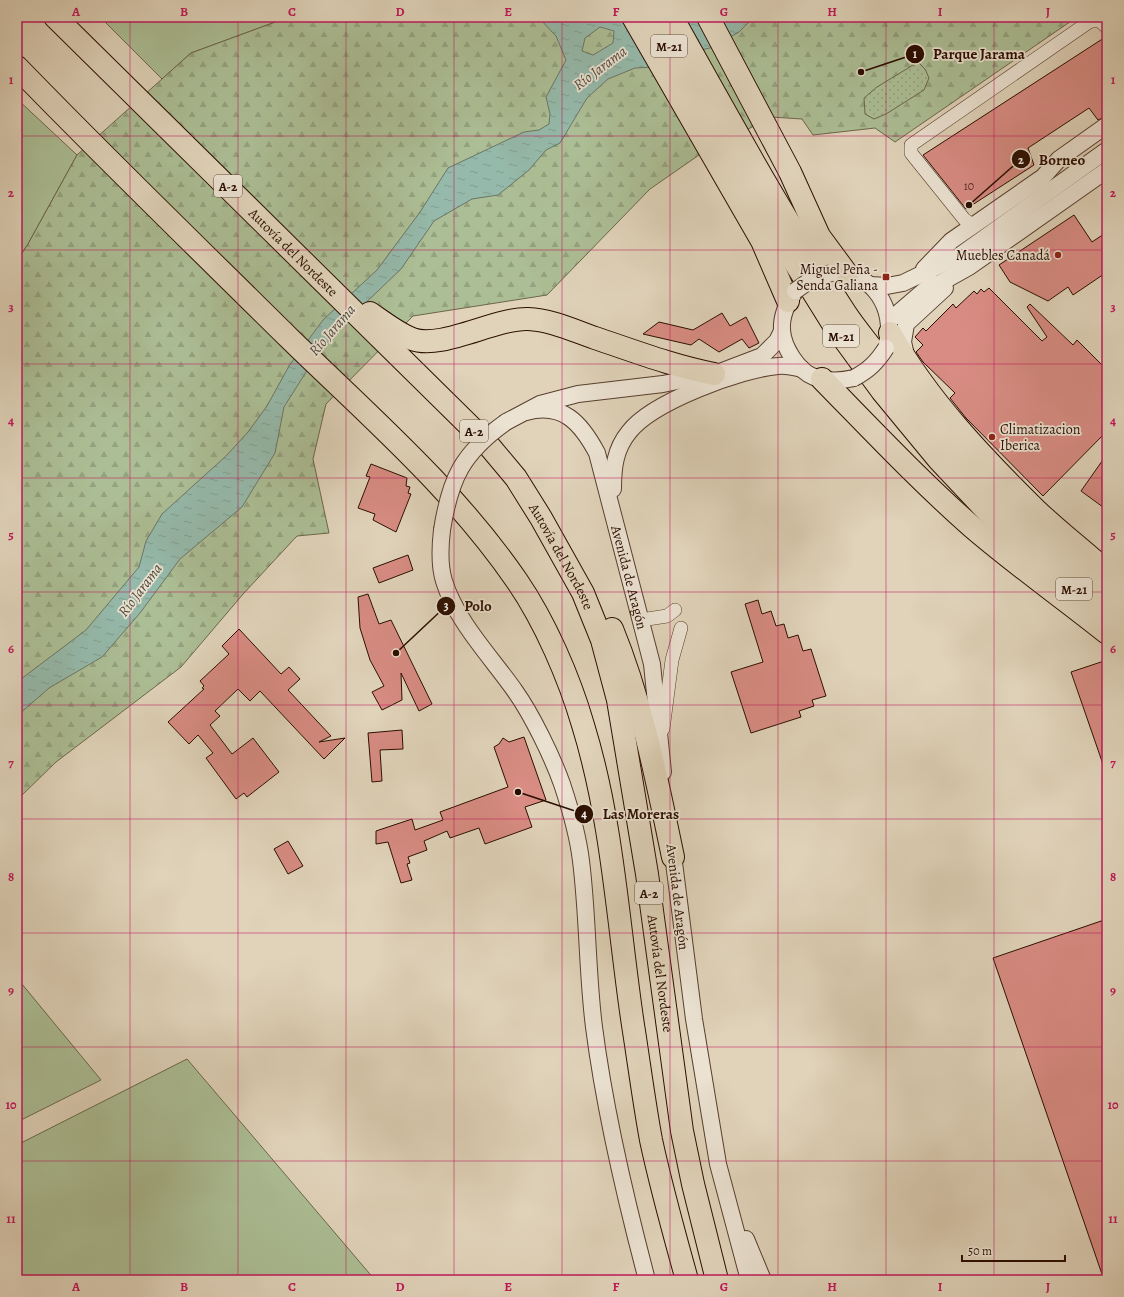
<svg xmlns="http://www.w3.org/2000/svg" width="1124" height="1297" viewBox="0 0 1124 1297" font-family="Alegreya,serif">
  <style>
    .grass { fill: #acbe95; stroke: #6c664a }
    .forest { fill: url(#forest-firs); stroke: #6c664a }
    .park { fill: url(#park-dots); stroke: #6c664a }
    .water { fill: url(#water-ripples); stroke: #6b7566; fill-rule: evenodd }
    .building { fill: #d88c83; stroke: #2b0e00 }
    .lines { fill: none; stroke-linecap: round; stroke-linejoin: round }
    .minor-casing { stroke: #583f2e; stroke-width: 14 }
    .tertiary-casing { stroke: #583f2e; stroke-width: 18 }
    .motorway-casing { stroke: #2b0e00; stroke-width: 24 }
    .minor { stroke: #ebe2d2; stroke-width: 13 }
    .tertiary { stroke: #ebe2d2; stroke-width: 16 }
    .motorway { stroke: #e0d3ba; stroke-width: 22 }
    .tertiary-bridge-casing { stroke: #583f2e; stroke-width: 18; stroke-linecap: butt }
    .tertiary-bridge { stroke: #ebe2d2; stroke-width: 16 }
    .grid { fill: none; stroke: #c2185b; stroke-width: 1; stroke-opacity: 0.55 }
    .poi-dot { fill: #8f2418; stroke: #ebe2d2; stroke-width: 1.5 }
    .labels { text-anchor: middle; stroke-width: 3.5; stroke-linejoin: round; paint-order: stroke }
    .number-label { font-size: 12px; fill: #562e21 }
    .shield { fill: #ebe2d2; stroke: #654e3f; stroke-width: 1 }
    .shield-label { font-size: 13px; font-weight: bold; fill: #2b0e00 }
    .street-label { font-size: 14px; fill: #2b0e00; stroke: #ebe2d2 }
    .poi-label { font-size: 14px; fill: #2b0e00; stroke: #ebe2d2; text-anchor: end }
    .water-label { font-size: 15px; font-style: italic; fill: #504a3c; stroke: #ebe2d2 }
    .leader { fill: none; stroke: #2b0e00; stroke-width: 1.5 }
    .callout-dot { fill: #2b0e00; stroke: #ebe2d2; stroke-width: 1.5 }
    .mark-label { font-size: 12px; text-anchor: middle; font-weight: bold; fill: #fff }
    .callout-label { font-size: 15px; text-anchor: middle; font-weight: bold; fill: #2b0e00; stroke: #ebe2d2; stroke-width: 3.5; stroke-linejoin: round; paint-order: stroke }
    .neatline { fill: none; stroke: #c2185b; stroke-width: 1.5 }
    .grid-label { font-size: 13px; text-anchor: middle; font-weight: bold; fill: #c2185b }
  </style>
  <defs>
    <pattern id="forest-firs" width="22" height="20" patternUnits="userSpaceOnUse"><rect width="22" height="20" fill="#acbe95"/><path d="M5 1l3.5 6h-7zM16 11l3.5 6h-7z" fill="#94a27f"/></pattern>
    <pattern id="park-dots" width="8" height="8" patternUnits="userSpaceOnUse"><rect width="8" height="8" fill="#acbe95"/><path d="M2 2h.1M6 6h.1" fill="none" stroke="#94a27f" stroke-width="1.8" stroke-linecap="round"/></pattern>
    <pattern id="water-ripples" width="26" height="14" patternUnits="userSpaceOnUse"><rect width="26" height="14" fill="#95b9aa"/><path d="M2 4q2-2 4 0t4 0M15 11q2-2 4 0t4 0" fill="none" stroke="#819e90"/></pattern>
  </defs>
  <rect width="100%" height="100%" fill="#e0d3ba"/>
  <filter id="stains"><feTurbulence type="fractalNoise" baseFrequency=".005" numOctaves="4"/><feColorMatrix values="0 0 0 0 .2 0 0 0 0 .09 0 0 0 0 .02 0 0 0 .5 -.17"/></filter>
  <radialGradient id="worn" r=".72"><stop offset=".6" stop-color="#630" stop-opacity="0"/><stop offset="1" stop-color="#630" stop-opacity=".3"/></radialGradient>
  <g class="grass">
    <path d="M100,17h189l-98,36 -29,26z"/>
    <path d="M17,99l60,56 -49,89 -11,17z"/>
    <path d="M17,978l84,102 -84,42z"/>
    <path d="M187,1059l188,221h-358v-135z"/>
  </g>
  <path class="forest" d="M289,17h391l59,15 15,-15h323l-182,125 -20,-14 -62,7 -11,-16 -31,-2 -72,38 -49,34 -103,106 -134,21 -87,88 -13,55 16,74 -32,3 -53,57 -63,74 -125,95 -39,38v-539l11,-17 49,-89 114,-102z"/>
  <path class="park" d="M918,62l7,7 4,9 -5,12 -38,24 -12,5 -9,-5 -1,-16 13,-11z"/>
  <path class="water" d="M538,17h216l-15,15 -29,16 -42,9 -12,10 -21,1 -27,11 -21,19 -27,45 -14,7 -17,20 -31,25 -26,4 -38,22 -33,48 -66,63 -27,37 -24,38 -9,46 -33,54 -62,52 -40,54 -38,44 -53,31 -32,28v-34l69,-52 53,-63 7,-26 16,-27 64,-58 22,-24 19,-26 22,-40 34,-46 54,-50 43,-58 28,-44 76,-36 15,-2 10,-6 1,-10 -4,-17 20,-37 -10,-24zM600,27l14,4 -1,12 -20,12 -11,-4 3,-13z"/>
  <g class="building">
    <path d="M1107,36v80l-9,4 -9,-12 -61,40 6,17 -68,44 -43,-54z"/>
    <path d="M1074,215l18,27 15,-10v40l-34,23 -5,-8 -20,14 -38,-19 -11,-17z"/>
    <path d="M989,288l53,53 5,-4 -20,-30 3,-3 43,41 4,-5 30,30v61l-64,65 -77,-78 -16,-20 5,-5 -32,-31 -7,-10 7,-7 -8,-8 8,-9 3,3 27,-27 3,4 18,-17 3,3 4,-5 3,3z"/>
    <path d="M722,313l8,13 16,-9 13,26 -10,5 -7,-9 -23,13 -20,-13 -8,6 -48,-11 16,-12 34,8z"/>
    <path d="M1107,454v56l-26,-19z"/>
    <path d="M371,464l36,14 -1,8 4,1 -2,6 3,1 -15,38 -23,-12 2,-6 -17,-6 12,-31 -4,-1z"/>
    <path d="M408,555l5,15 -34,13 -6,-15z"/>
    <path d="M368,594l11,30 12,-4 41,84 -13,7 -18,-38 1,27 -20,10 -10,-18 12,-6 -14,-26 -10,-32 -2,-31z"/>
    <path d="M758,600l4,14 9,-3 5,15 8,-2 4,14 10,-3 5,16 8,-2 15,47 -14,4 2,6 -15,5 2,6 -50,16 -20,-61 32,-10 -18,-58z"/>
    <path d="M239,629l42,45 8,-7 11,12 -12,11 43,46 -12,6 26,-4 -21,21 -64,-68 -10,10 -12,-12 -23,22 5,5 -10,9 22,29 21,-16 26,34 -32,25 -3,-4 -8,6 -30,-41 7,-5 -15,-18 -9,9 -21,-22 36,-33 -2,-1 2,-2 -4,-5 29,-27 -7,-8z"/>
    <path d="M1107,660v110h-2l-34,-98z"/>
    <path d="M402,730l1,19 -23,1 2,31 -10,1 -4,-49z"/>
    <path d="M524,737l22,63 -21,7 7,20 -47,17 -6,-16 -29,10 -3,-7 -23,10 3,9 -19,7 2,6 -3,1 5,16 -11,3 -13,-41 -12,2v-13l36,-12 3,11 28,-10 -3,-8 68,-25 -14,-40 5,-3 4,-6 6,4z"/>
    <path d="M288,841l15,25 -15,8 -14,-25z"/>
    <path d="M1107,919v361h-3l-111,-322z"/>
  </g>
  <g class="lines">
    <g class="minor-casing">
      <g id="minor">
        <path d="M972,225l-8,-6 -53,-66v-8l178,-123c8,-3 12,-1 18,6"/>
        <path d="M641,620l26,-4 8,-6"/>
        <path d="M663,729l9,-69 9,-32"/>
      </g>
    </g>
    <g class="tertiary-casing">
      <g id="tertiary">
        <path d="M924,269l27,-28 92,-64 16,-18 48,-34"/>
        <path d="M836,273c37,-1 60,37 51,70"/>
        <path d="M870,285l17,1 16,-3 56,-27 148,-106"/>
        <path d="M926,291l43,-24 138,-97"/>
        <path d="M795,292c-8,10 -14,25 -13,38 1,17 16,41 32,47 14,5 27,4 40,1"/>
        <path d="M890,320l43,-37"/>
        <path d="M906,355l-3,-13 3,-18 39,-36"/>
        <path id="s1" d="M526,412c37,-10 55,11 71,41l55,211 11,108"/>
        <path d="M506,422l34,-18 38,-10 85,-10 57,-12 42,-16 15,-15 5,-10"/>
        <path d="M613,489c0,-21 2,-40 16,-57 23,-30 112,-63 149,-66 9,-1 16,1 24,3"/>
        <path d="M442,530c-2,17 -3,35 2,51 12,40 48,77 71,110 17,24 37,65 47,93 8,24 16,51 19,77 7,55 6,111 13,166 11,86 31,170 53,253"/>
        <path d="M672,847l22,172 24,145 31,116"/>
        <path d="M746,1239l17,41"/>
      </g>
    </g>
    <g class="motorway-casing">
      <g id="motorway">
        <path id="s2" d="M55,17l430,424 31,37 25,40 42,75 19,47 16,60 29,174 35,257 11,53 24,96"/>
        <path d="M633,17l129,224 26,60"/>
        <path d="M653,17l124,217 56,90 49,67 57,69 48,51 55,52 65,53"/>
        <path d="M672,17c56,100 111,201 174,297 10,15 22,29 33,44 66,89 143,166 228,237"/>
        <path d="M708,17l82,155 29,64 28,38"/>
        <path d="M17,67c89,92 181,181 272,271 79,77 165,151 228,243 28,41 52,96 66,144 30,97 35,200 50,300 6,38 11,77 18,115 10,47 23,93 36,140"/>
        <path d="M370,313c13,9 27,20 42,26 29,11 83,-21 116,-20 23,1 44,11 67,19 39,13 78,28 119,36"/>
        <path d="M890,333c37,66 92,124 146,177 23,22 48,41 71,62"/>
        <path d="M822,379c49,50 97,101 149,147 44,38 91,71 136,107"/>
        <path d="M612,629c30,73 45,152 61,228"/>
      </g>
    </g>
    <use href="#minor" class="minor"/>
    <use href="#tertiary" class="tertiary"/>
    <use href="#motorway" class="motorway"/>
    <g class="tertiary-bridge-casing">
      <g id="tertiary-bridge">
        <path d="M795,291l17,-12 19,-6"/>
        <path d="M854,378c15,-8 23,-16 32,-30"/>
        <path d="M442,530c8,-51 20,-77 64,-108"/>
      </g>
    </g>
    <use href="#tertiary-bridge" class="tertiary-bridge"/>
  </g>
  <path class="grid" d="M130,17v1263M238,17v1263M346,17v1263M454,17v1263M562,17v1263M670,17v1263M778,17v1263M886,17v1263M994,17v1263M17,136h1090M17,250h1090M17,364h1090M17,478h1090M17,592h1090M17,705h1090M17,819h1090M17,933h1090M17,1047h1090M17,1161h1090"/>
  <g class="poi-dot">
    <circle cx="1058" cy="255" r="4"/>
    <rect x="882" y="273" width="8" height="8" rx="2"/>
    <circle cx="992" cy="437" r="4"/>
  </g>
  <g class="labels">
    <g class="number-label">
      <text x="969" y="190">10</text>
    </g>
    <g class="shield">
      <rect x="651" y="35" width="36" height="22" rx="3"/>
      <rect x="214" y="175" width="28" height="22" rx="3"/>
      <rect x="823" y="325" width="36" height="22" rx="3"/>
      <rect x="460" y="420" width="28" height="22" rx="3"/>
      <rect x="1056" y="578" width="36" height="22" rx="3"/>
      <rect x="635" y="882" width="28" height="22" rx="3"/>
    </g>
    <g class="shield-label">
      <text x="669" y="51">M-21</text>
      <text x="228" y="191">A-2</text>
      <text x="841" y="341">M-21</text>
      <text x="474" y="436">A-2</text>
      <text x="1074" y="594">M-21</text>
      <text x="649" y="898">A-2</text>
    </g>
    <g class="street-label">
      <text dy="5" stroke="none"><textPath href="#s2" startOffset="335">Autovía del Nordeste</textPath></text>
      <text dy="5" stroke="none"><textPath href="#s2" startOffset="743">Autovía del Nordeste</textPath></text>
      <text dy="5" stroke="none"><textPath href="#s1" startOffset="219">Avenida de Aragón</textPath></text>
      <text transform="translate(678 897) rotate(83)" y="5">Avenida de Aragón</text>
      <text dy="5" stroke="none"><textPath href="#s2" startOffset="1175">Autovía del Nordeste</textPath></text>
    </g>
    <g class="poi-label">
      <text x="1050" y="260">Muebles Canadá</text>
      <text x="878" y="274">Miguel Peña -<tspan x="878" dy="16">Senda Galiana</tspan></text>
      <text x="1000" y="434" text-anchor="start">Climatizacion<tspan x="1000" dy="16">Iberica</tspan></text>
    </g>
    <g class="water-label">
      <text transform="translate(600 68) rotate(-37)" y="5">Río Jarama</text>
      <text transform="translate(332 330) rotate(-49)" y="5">Río Jarama</text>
      <text transform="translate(140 590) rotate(-53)" y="5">Río Jarama</text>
    </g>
  </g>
  <path class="leader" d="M861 72L915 54M969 205L1021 159M396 653L446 606M518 792L584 814"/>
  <g class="callout-dot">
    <circle cx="861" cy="72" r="4"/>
    <circle cx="969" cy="205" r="4"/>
    <circle cx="396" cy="653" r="4"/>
    <circle cx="518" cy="792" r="4"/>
    <circle cx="915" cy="54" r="10"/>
    <circle cx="1021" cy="159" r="10"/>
    <circle cx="446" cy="606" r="10"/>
    <circle cx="584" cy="814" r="10"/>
  </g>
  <g class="mark-label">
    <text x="915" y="58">1</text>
    <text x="1021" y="164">2</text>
    <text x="446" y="610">3</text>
    <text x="584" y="818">4</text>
  </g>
  <g class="callout-label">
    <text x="979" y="59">Parque Jarama</text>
    <text x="1062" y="165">Borneo</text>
    <text x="478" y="611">Polo</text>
    <text x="641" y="819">Las Moreras</text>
  </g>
  <rect width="1124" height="1297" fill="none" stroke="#e0d3ba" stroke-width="44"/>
  <path d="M962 1255v6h103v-6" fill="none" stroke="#2b0e00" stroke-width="2"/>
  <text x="968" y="1255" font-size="12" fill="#2b0e00" stroke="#ebe2d2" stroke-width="3" paint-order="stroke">50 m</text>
  <rect x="22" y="22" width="1080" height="1253" class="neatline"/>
  <g class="grid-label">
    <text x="76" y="16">A</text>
    <text x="184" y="16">B</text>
    <text x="292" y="16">C</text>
    <text x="400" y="16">D</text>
    <text x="508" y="16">E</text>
    <text x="616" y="16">F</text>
    <text x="724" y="16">G</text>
    <text x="832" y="16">H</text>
    <text x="940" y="16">I</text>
    <text x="1048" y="16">J</text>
    <text x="11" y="84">1</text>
    <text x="1113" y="84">1</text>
    <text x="11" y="197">2</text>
    <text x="1113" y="197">2</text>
    <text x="11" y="311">3</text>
    <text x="1113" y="311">3</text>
    <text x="11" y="425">4</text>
    <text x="1113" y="425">4</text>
    <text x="11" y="539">5</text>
    <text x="1113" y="539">5</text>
    <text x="11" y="653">6</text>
    <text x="1113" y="653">6</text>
    <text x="11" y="767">7</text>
    <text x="1113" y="767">7</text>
    <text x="11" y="881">8</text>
    <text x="1113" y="881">8</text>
    <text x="11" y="995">9</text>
    <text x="1113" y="995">9</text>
    <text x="11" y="1109">10</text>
    <text x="1113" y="1109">10</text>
    <text x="11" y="1223">11</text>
    <text x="1113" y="1223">11</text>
    <text x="76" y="1291">A</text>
    <text x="184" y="1291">B</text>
    <text x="292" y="1291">C</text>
    <text x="400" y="1291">D</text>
    <text x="508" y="1291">E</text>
    <text x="616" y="1291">F</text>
    <text x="724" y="1291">G</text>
    <text x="832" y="1291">H</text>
    <text x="940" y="1291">I</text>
    <text x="1048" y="1291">J</text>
  </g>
  <rect width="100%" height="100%" filter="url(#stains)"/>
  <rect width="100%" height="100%" fill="url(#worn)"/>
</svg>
